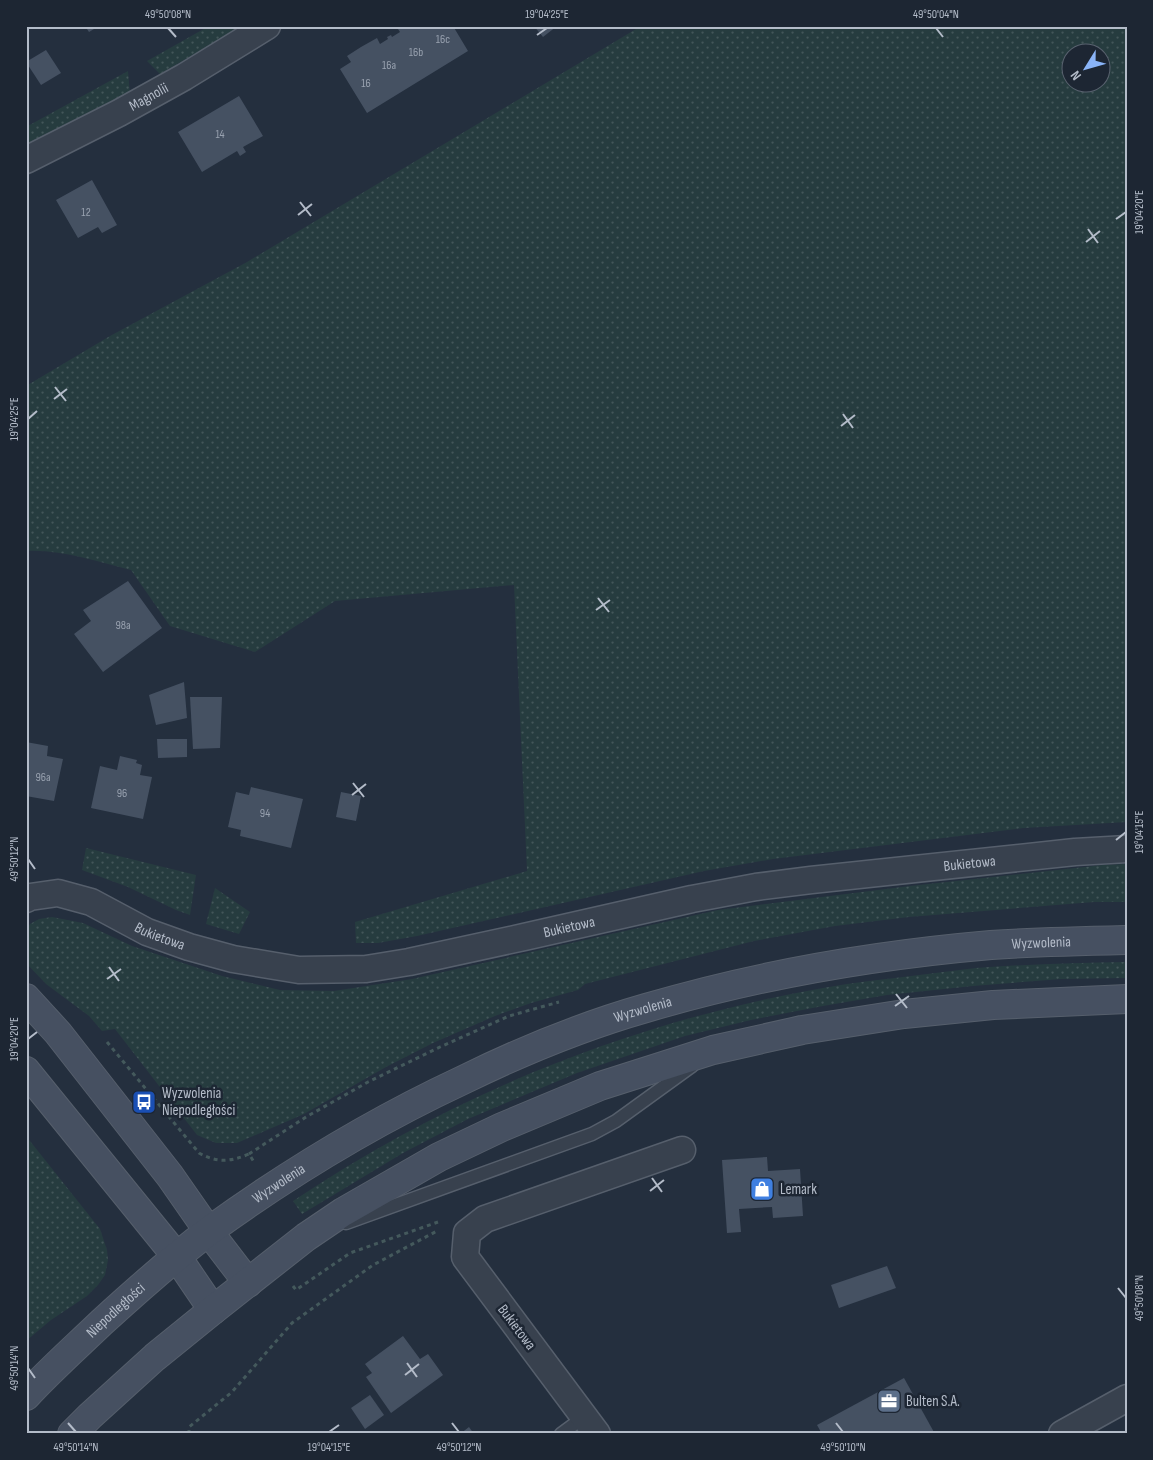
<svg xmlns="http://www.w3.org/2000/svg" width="1153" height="1460" viewBox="0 0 1153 1460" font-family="'Sofia Sans Condensed',sans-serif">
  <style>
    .grass { fill: url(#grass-dots); fill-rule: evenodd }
    .building { fill: #455162 }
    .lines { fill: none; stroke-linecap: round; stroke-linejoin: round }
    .lane-casing { stroke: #565f6c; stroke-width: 15 }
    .street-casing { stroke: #565f6c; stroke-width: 29 }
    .secondary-casing { stroke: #565f6c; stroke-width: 30 }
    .path { stroke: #44595c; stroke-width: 3; stroke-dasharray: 4 4; stroke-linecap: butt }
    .lane { stroke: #38414e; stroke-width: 12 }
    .street { stroke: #38414e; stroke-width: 26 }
    .secondary { stroke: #465061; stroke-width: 28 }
    .ticks { fill: none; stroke: #b4bcc9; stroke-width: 2 }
    .labels { text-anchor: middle; stroke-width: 5; stroke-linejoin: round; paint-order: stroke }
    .number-label { font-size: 12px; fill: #98a1af }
    .street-label { font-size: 15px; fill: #b4bcc9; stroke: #1d2633 }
    .poi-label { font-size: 15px; fill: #b4bcc9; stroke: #1d2633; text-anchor: start }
    .neatline { fill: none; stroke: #b4bcc9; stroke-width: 2 }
    .ticks-label { font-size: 12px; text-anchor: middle; fill: #b4bcc9 }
  </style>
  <defs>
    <pattern id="grass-dots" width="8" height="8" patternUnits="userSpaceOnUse" patternTransform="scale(1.25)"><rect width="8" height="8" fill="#263c3f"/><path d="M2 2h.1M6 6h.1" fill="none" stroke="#435659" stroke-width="1.8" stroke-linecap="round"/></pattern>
  </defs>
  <rect width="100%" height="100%" fill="#242f3e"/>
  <g class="grass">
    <path d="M209,26h26l1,4 -76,44 -13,-13z"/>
    <path d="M641,26h486v796l-103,6 -251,31 -69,12 -287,65 -39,7h-22l-1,-21 172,-51 -13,-286 -179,16 -80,51 -85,-26 -39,-56c-33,-8 -71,-21 -105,-19v-165l84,-50 137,-74zM1070,52h30v30h-30z"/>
    <path d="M128,71l2,23 -104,55v-22z"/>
    <path d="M86,848l110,27 -6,40 -14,-5 -48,-23 -46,-17z"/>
    <path d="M1127,864v38h-33l-185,15 -74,9 -81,15 -169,43 -7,6 -47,13 -36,13 -62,27 -47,24 -82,47 -67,29h-21l-19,-8 -82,-106 -13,2 -13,-15 -43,-32 -20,-21v-32l4,-7 9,-5 13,-2 31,6 49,23 90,30 58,14 54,1 78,-12 306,-69 192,-24 193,-21z"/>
    <path d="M215,888l35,24 -11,22 -33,-10z"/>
    <path d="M1127,962v16l-66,1 -88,7 -86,9 -64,11 -72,14 -66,16 -108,37 -109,46 -65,34 -101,61 -9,-13c159,-107 341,-180 530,-213 32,-6 64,-9 96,-13 19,-2 38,-5 57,-7 50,-4 101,-5 151,-6z"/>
    <path d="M26,1136l74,93 7,21 1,10 -3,15 -7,10 -11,11 -36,24 -25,21z"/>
  </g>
  <g class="building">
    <path d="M85,26h14l-10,6z"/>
    <path d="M396,26h57l15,25 -101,62 -27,-44 11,-7 -4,-6 14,-9 16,-9 3,6 8,-5 -1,-2 4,-2 1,2 8,-5z"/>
    <path d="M534,26h23l-14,11z"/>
    <path d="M46,50l15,23 -20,12 -15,-23z"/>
    <path d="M239,96l24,40 -20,11 3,5 -6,4 -3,-5 -35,21 -24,-40z"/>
    <path d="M92,180l25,45 -15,8 -4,-6 -20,11 -22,-38z"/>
    <path d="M128,581l34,47 -59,44 -29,-38 17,-13 -8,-11z"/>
    <path d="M184,682l3,36 -31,7 -7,-30z"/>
    <path d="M190,697h32l-2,51 -27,1z"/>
    <path d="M157,739h30v18l-29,1z"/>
    <path d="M26,742l22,4 -1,10 16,3 -9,42 -28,-5z"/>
    <path d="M120,756l17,4 -1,3 6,2 -2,10 12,2 -9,42 -52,-11 9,-42 17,4z"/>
    <path d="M251,787l52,12 -12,49 -51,-12 1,-6 -13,-3 8,-35 13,3z"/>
    <path d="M341,792l20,4 -5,25 -20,-4z"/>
    <path d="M767,1157l1,14 32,-2 3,47 -30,2 -1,-11 -33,2 2,23 -14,1 -5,-73z"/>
    <path d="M887,1266l9,22 -57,20 -8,-23z"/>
    <path d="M403,1336l17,23 8,-5 15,21 -52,38 -25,-36 6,-4 -7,-9z"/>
    <path d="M904,1378l31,56h-113l-5,-9z"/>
    <path d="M370,1395l14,20 -19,14 -14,-21z"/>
    <path d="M469,1427l5,7h-14z"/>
  </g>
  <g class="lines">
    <g class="lane-casing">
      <g id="lane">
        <path d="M346,1223l246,-89 24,-13 76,-55"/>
        <path d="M561,1434l23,-17"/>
      </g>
    </g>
    <g class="street-casing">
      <g id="street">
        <path id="s1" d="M26,160l93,-47 65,-36 83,-51"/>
        <path id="s2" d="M26,899l4,-2 28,-4 33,9 56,30 42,15 44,12 66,11 67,-1 43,-7 115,-25 168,-38 64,-12 55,-7 264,-28 52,-3"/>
        <path d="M597,1434l-132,-177 2,-24 18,-14 197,-69"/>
        <path d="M1062,1434l65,-36"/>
      </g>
    </g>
    <g class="secondary-casing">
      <g id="secondary">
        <path d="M26,998l32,35 112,143 39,56 39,51"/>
        <path d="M26,1071l151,186 36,53"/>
        <path id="s3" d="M26,1396c24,-26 50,-49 75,-73 35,-32 71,-64 108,-92 80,-58 164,-109 254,-151 59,-29 120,-54 183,-72 112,-33 229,-53 345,-63 45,-3 91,-4 136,-5"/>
        <path d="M72,1434l18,-18 65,-59 58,-47 93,-73 37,-25 96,-55 63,-30 98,-41 113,-36 89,-20 102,-16 89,-9 134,-6"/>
      </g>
    </g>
    <g class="path">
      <path d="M107,1042l92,111c18,10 31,9 50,1l5,8"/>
      <path d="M249,1154l57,-37 62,-35 72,-35 69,-31 50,-14"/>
      <path d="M293,1286l3,4 54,-37 88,-31"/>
      <path d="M189,1434v-7l43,-35 60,-69 81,-58 64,-34"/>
    </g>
    <use href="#lane" class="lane"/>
    <use href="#street" class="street"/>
    <use href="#secondary" class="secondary"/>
  </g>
  <path class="ticks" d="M168,28l8,9M936,28l7,9M537,35l10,-7M300,202l11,14M298,215l14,-11M1116,219l10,-7M1088,229l10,14M1086,242l14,-11M55,387l11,14M54,399l13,-10M843,414l10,14M28,419l9,-8M841,426l14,-11M598,598l11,14M596,610l14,-10M353,783l11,14M352,795l14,-11M1116,840l10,-8M28,859l7,10M109,967l10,14M107,979l14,-10M896,994l11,14M895,1006l14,-10M28,1039l9,-7M652,1178l10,14M650,1191l14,-11M1118,1288l8,10M407,1363l10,14M28,1368l7,10M405,1375l14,-11M68,1423l8,9M452,1423l7,9M836,1423l7,9M329,1432l10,-7"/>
  <defs>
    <g id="bus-square" transform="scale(1.25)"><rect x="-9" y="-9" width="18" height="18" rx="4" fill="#1a4fb4" stroke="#1d2633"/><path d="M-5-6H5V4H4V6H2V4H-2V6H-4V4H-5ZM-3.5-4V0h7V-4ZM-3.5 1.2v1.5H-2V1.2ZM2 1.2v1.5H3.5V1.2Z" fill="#fff"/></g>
    <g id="shop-square" transform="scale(1.25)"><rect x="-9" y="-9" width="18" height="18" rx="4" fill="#3f7fe0" stroke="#1d2633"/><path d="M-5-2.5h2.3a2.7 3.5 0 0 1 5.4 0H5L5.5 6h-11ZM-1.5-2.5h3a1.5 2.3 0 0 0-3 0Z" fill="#fff"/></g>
    <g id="office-square" transform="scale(1.25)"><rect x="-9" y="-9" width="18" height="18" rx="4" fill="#5c6f8a" stroke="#1d2633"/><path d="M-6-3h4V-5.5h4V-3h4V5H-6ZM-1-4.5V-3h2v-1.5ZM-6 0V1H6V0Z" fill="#fff"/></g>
  </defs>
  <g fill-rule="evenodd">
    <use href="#bus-square" x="144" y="1102"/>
    <use href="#shop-square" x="762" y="1189"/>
    <use href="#office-square" x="889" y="1401"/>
  </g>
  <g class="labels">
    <g class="number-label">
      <text x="443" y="43">16c</text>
      <text x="416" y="56">16b</text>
      <text x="389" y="69">16a</text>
      <text x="366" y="87">16</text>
      <text x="220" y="138">14</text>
      <text x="86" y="216">12</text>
      <text x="123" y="629">98a</text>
      <text x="43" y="781">96a</text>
      <text x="122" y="797">96</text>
      <text x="265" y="817">94</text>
    </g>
    <g class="street-label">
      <text dy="5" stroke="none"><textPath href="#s1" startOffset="138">Magnolii</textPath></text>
      <text dy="5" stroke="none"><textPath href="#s2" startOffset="968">Bukietowa</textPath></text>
      <text dy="5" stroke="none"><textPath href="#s2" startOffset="562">Bukietowa</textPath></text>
      <text dy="5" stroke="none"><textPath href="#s2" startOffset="144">Bukietowa</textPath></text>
      <text dy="5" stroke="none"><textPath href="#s3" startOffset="1141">Wyzwolenia</textPath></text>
      <text dy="5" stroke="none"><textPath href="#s3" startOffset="736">Wyzwolenia</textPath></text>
      <text dy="5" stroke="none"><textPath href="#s3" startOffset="331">Wyzwolenia</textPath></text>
      <text dy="5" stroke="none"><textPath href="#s3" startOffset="124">Niepodległości</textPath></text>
      <text transform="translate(517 1327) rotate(53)" y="5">Bukietowa</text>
    </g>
    <g class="poi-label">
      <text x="162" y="1098">Wyzwolenia<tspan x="162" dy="17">Niepodległości</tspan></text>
      <text x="780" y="1194">Lemark</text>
      <text x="906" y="1406">Bulten S.A.</text>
    </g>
  </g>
  <rect width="1153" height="1460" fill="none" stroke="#1d2633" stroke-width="55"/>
  <g transform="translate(1086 68) rotate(233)"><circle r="24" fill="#1d2633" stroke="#59626f"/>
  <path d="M0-4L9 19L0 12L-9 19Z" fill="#8ab4f8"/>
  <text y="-8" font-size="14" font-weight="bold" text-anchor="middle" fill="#b4bcc9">N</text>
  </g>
  <rect x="28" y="28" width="1098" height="1404" class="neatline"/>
  <g class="ticks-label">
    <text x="168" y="18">49°50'08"N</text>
    <text x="547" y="18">19°04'25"E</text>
    <text x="936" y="18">49°50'04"N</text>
    <text transform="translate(1139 212) rotate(-90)" y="4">19°04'20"E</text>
    <text transform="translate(14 419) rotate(-90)" y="4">19°04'25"E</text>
    <text transform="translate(1139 832) rotate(-90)" y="4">19°04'15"E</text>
    <text transform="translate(14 859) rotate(-90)" y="4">49°50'12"N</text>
    <text transform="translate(14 1039) rotate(-90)" y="4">19°04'20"E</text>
    <text transform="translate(1139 1298) rotate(-90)" y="4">49°50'08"N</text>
    <text transform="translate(14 1368) rotate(-90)" y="4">49°50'14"N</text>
    <text x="76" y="1451">49°50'14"N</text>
    <text x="329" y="1451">19°04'15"E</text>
    <text x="459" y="1451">49°50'12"N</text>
    <text x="843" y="1451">49°50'10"N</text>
  </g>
</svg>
